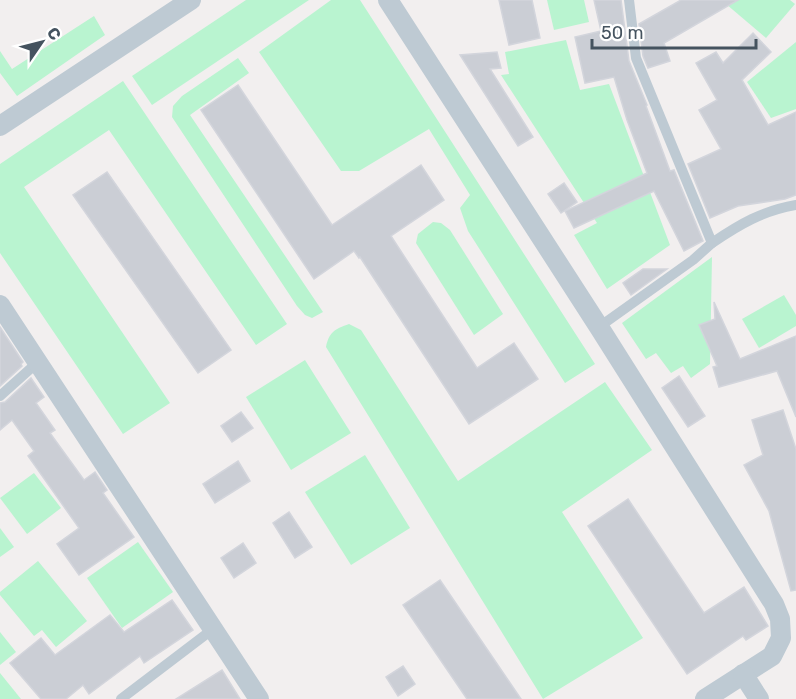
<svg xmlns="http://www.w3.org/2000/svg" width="796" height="699" viewBox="0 0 796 699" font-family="Rubik,sans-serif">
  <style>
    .green { fill: #b9f4d0 }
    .building { fill: #cbced5; stroke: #d3d5dc; stroke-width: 1.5 }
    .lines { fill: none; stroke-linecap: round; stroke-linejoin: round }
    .service { stroke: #becad3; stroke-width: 10 }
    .minor { stroke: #becad3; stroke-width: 20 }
  </style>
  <rect width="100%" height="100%" fill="#f2efef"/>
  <g class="green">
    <path d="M246,0h63l-157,105 -20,-29z"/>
    <path d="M331,0h29l235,364 -30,19 -97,-152 -8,-23 10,-13 -41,-66 -70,42h-18l-82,-119z"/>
    <path d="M547,0h37l5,22 -35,8z"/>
    <path d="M730,0h60l5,4 -29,34 -40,-34z"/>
    <path d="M94,16l11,19 -88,61 -17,-23v-22l12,18z"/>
    <path d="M566,40l14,50 29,-6 61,161 -63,44 -33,-54 23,-12 -96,-148 8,-1 -4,-22z"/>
    <path d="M796,42v67l-25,9 -24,-36z"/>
    <path d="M238,58l11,15 -59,42 133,197 -11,6 -7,-3 -8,-9 -125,-189 1,-11 9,-10z"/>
    <path d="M123,81l164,243 -31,21 -147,-215 -85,57 146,216 -47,31 -123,-181v-89z"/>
    <path d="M433,222l8,1 9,7 53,84 -29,21 -58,-92 2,-9z"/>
    <path d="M712,257l-2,107 -19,14 -8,-12 -12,7 -15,-20 -10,6 -24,-36z"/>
    <path d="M784,295l12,20v11l-37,22 -17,-29z"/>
    <path d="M349,324l12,6 97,151 147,-99 47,68 -90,62 81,126 -100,61 -217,-352c3,-15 9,-18 23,-23z"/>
    <path d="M305,360l46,73 -60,37 -45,-73z"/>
    <path d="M365,455l45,73 -59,37 -46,-73z"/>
    <path d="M34,473l27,35 -34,26 -27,-36z"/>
    <path d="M0,528l14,19 -14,10z"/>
    <path d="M138,542l35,50 -51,36 -35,-50z"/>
    <path d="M38,561l49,60 -31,26 -14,-17 -8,6 -34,-41v-3z"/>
    <path d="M0,632l16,20 -16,13z"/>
    <path d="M0,673l21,26h-21z"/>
  </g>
  <g class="building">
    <path d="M499,0h33l8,38 -31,7z"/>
    <path d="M594,0h27l8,61 18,44 -1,1 24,65 4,-1 29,71 -19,10 -30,-60 -80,37 -9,-17 82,-38 -20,-53 -13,-43 -29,6 -10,-46 26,-6z"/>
    <path d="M681,0h57l-74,43 6,18 -22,7 -5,-12 -4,-32z"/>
    <path d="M753,33l18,19 -29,28 26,45 28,-13v83l-11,4 -47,7 -28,12 -22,-54 33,-15 -22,-39 18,-10 -21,-37 20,-11 7,11z"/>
    <path d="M497,52l4,16 -11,1 43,68 -15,9 -58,-91z"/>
    <path d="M238,85l94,140 89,-60 23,35 -53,36 86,132 37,-25 24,36 -69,45 -109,-167 -1,1 -5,-7 -40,28 -113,-169z"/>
    <path d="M107,172l124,178 -33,23 -125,-178z"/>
    <path d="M564,183l13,19 -16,11 -13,-19z"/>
    <path d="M643,269h24l-36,26 -8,-12z"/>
    <path d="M714,302l26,57 56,-23v81l-19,-46 -58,16 -6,-20 4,-1 -18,-41 16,-6z"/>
    <path d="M0,327l23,35 -2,2 1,2 -22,20z"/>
    <path d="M679,376l26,40 -17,11 -26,-39z"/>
    <path d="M31,378l13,19 -8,6 19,27 -5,3 34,47 11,-8 12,18 -4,3 31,44 -55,38 -22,-31 22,-16 -51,-72 6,-5 -22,-31 -12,10v-27l5,-1z"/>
    <path d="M783,410l13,39v141l-5,1 -22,-80 -25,-46 19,-10 -11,-35z"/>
    <path d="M241,412l12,16 -21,14 -11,-16z"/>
    <path d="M238,461l12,20 -35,22 -12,-19z"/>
    <path d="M628,499l76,114 40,-26 24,39 -22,14 -3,-4 -56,38 -99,-148z"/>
    <path d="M289,512l23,35 -17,11 -22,-35z"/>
    <path d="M243,543l13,20 -22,15 -13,-20z"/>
    <path d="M440,580l81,119h-54l-64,-94z"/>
    <path d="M172,600l21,30 -49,33 -4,-7 -51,38 -6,-9 -17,14h-25l-31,-36 31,-25 14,17 55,-40 14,17z"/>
    <path d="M403,666l12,18 -17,12 -12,-19z"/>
    <path d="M222,670l18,29h-64z"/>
  </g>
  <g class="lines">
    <g class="service">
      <path d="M629,0l7,58 76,185c28,-19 50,-32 84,-38"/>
      <path d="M599,327l94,-67 19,-17"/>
      <path d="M0,396l39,-35"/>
      <path d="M121,699l92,-70"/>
    </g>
    <g class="minor">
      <path d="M388,0l211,327 175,277 6,15 1,19 -9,18 -67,43"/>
      <path d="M0,126l191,-126"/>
      <path d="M0,305l259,394"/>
      <path d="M743,674l16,25"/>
    </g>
  </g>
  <g transform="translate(42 42) rotate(55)" stroke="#ffffff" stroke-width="4.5" paint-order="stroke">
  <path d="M0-4.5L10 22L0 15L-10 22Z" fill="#45535f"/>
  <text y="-9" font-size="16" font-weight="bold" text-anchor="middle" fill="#45535f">С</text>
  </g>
  <path d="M592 39v9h164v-9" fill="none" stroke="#45535f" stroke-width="3"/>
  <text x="601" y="39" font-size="18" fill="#45535f" stroke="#ffffff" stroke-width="4.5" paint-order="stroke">50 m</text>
</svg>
